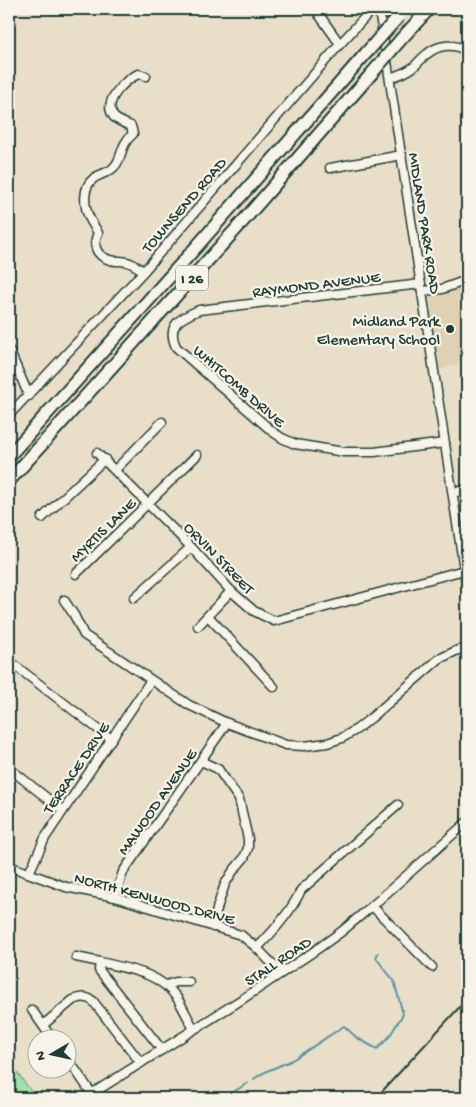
<svg xmlns="http://www.w3.org/2000/svg" width="476" height="1107" viewBox="0 0 476 1107" font-family="'Gochi Hand',sans-serif">
  <style>
    .built { fill: #dfd1b3 }
    .green { fill: #a2e1a9; stroke: #608f6e }
    .lines { fill: none; stroke-linecap: round; stroke-linejoin: round }
    .stream { stroke: #5d91a0; stroke-width: 2 }
    .minor-casing { stroke: #1f3d34; stroke-width: 11 }
    .highway-casing { stroke: #1f3d34; stroke-width: 15 }
    .minor { stroke: #f7f3e8; stroke-width: 8 }
    .highway { stroke: #f7f3e8; stroke-width: 11 }
    .rail { stroke: #1f3d34; stroke-width: 2 }
    .highway-bridge-casing { stroke: #1f3d34; stroke-width: 15; stroke-linecap: butt }
    .highway-bridge { stroke: #f7f3e8; stroke-width: 11 }
    .poi-dot { fill: #1f3d34; stroke: #f7f3e8; stroke-width: 2 }
    .labels { text-anchor: middle; stroke-width: 4.5; stroke-linejoin: round; paint-order: stroke }
    .shield { fill: #f7f3e8; stroke: #60746a; stroke-width: 1 }
    .shield-label { font-size: 15px; font-weight: bold; fill: #1f3d34 }
    .street-label { font-size: 16px; fill: #1f3d34; stroke: #f7f3e8 }
    .poi-label { font-size: 16px; fill: #1f3d34; stroke: #f7f3e8; text-anchor: end }
  </style>
  <rect width="100%" height="100%" fill="#e9dfc9"/>
  <filter id="ink" filterUnits="userSpaceOnUse"><feTurbulence type="fractalNoise" baseFrequency=".02" numOctaves="2"/><feDisplacementMap in="SourceGraphic" scale="10" xChannelSelector="R" yChannelSelector="G"/><feConvolveMatrix kernelMatrix="1 2 1 2 8 2 1 2 1" color-interpolation-filters="sRGB"/></filter>
  <g filter="url(#ink)">
    <path class="built" d="M467,280v81l-28,9 -12,-79z"/>
    <path class="green" d="M9,1061l27,37h-27z"/>
    <g class="lines">
      <g class="stream">
        <path d="M254,1079c11,-9 25,-12 38,-19 18,-11 35,-23 52,-34l13,12 20,11 12,-12 14,-23 -9,-33 -18,-23 2,-5"/>
        <path d="M223,1098l25,-15"/>
      </g>
      <g class="minor-casing">
        <g id="minor">
          <path d="M315,9l25,35"/>
          <path d="M379,9l88,580"/>
          <path d="M390,78c8,-3 15,-5 22,-10 6,-4 9,-10 15,-14 12,-10 27,-11 40,-3"/>
          <path d="M330,168l72,-13"/>
          <path d="M144,271c-5,-3 -9,-6 -14,-8 -6,-3 -14,-1 -20,-3 -14,-4 -18,-15 -12,-27 -2,-5 -6,-9 -8,-14 -6,-11 -8,-31 3,-40 6,-5 16,-6 21,-12 9,-8 5,-22 19,-33l-2,-8c-5,-2 -13,-5 -17,-9 -13,-16 12,-37 24,-43l8,2"/>
          <path d="M421,284l-222,26c-19,8 -33,15 -23,37l97,85 9,6 13,6 49,8h30l71,-9"/>
          <path d="M422,291l20,-2 25,-9"/>
          <path d="M9,350l20,46"/>
          <path d="M9,415l135,-144 196,-227 27,-29 9,-6"/>
          <path d="M97,453l94,94 40,44 23,20 20,10 190,-51"/>
          <path d="M115,470l47,-48"/>
          <path d="M453,493l14,-4"/>
          <path d="M42,518l63,-59"/>
          <path d="M76,574l121,-119"/>
          <path d="M134,598l57,-51"/>
          <path d="M64,600l10,15 10,20 105,70 38,18 59,22 18,1 23,-3 15,-5 15,-9 14,-11 68,-59 19,-9h9"/>
          <path d="M208,616l66,71"/>
          <path d="M198,626l33,-35"/>
          <path d="M9,661l102,78"/>
          <path d="M201,761l17,8 21,30 9,40v9l-4,10 -11,13 -8,13 -7,21 -5,22"/>
          <path d="M9,768l53,42"/>
          <path d="M9,866l57,21 49,10 126,38 16,13 24,25"/>
          <path d="M29,873l16,-35 106,-158"/>
          <path d="M115,897l8,-25 104,-149"/>
          <path d="M372,906l60,61"/>
          <path d="M257,948c17,-17 34,-36 44,-58l97,-85"/>
          <path d="M76,957l24,5"/>
          <path d="M166,985l10,-3h13"/>
          <path d="M32,1010l21,30"/>
          <path d="M43,1025l30,-25c8,-3 13,-4 20,1l48,62"/>
          <path d="M162,1050l-63,-80 1,-8c28,7 59,10 77,36 6,9 11,21 17,31"/>
          <path d="M68,1059l24,35"/>
          <path d="M85,1098l159,-100 69,-46 28,-20 31,-26 95,-84"/>
        </g>
      </g>
      <g class="highway-casing">
        <g id="highway">
          <path d="M402,38l27,-29"/>
          <path d="M9,456l189,-211 169,-193"/>
          <path d="M9,481l228,-253 136,-156"/>
        </g>
      </g>
      <use href="#minor" class="minor"/>
      <use href="#highway" class="highway"/>
      <path class="rail" d="M376,1098l91,-99"/>
      <g class="highway-bridge-casing">
        <g id="highway-bridge">
          <path d="M367,52l32,-36"/>
          <path d="M373,72l29,-34"/>
        </g>
      </g>
      <use href="#highway-bridge" class="highway-bridge"/>
    </g>
  </g>
  <circle class="poi-dot" cx="450" cy="329" r="5"/>
  <g class="labels">
    <rect class="shield" x="176" y="265.5" width="32" height="25" rx="4"/>
    <g class="shield-label">
      <text x="192" y="283">I 26</text>
    </g>
    <g class="street-label">
      <text transform="translate(183 204) rotate(-49)" y="6">TOWNSEND ROAD</text>
      <text transform="translate(426 223) rotate(81)" y="6">MIDLAND PARK ROAD</text>
      <text transform="translate(316 283) rotate(-7)" y="6">RAYMOND AVENUE</text>
      <text transform="translate(240 385) rotate(41)" y="6">WHITCOMB DRIVE</text>
      <text transform="translate(102 529) rotate(-44)" y="6">MYRTIS LANE</text>
      <text transform="translate(220 557) rotate(46)" y="6">ORVIN STREET</text>
      <text transform="translate(75 767) rotate(-56)" y="6">TERRACE DRIVE</text>
      <text transform="translate(156 801) rotate(-55)" y="6">MAWOOD AVENUE</text>
      <text transform="translate(155 897) rotate(15)" y="6">NORTH KENWOOD DRIVE</text>
      <text transform="translate(277 960) rotate(-34)" y="6">STALL ROAD</text>
    </g>
    <g class="poi-label">
      <text x="440" y="326">Midland Park<tspan x="440" dy="18">Elementary School</tspan></text>
    </g>
  </g>
  <rect width="476" height="1107" fill="none" stroke="#f7f3e8" stroke-width="30"/>
  <rect x="15" y="15" width="446" height="1077" fill="none" stroke="#1f3d34" stroke-width="2" filter="url(#ink)"/>
  <g transform="translate(52 1054) rotate(261)"><circle r="24" fill="#f7f3e8" stroke="#a1aaa0"/>
  <path d="M0-4L9 19L0 12L-9 19Z" fill="#1f3d34"/>
  <text y="-8" font-size="14" font-weight="bold" text-anchor="middle" fill="#1f3d34">N</text>
  </g>
</svg>
